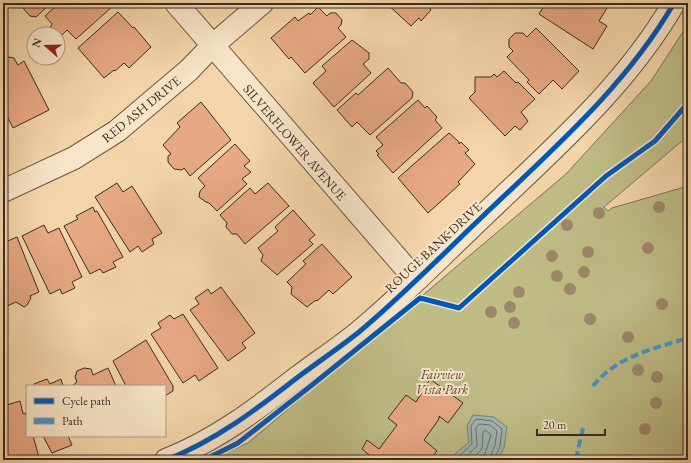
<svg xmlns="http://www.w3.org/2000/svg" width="691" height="463" viewBox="0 0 691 463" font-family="'EB Garamond',serif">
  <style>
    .green { fill: #bfbc86; stroke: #7c7454 }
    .water { fill: #9fb6b2; stroke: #767f78 }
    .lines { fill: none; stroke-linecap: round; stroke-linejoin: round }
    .shore { stroke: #6c716a; stroke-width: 1 }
    .building { fill: #e7a884; stroke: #392c22 }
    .minor-casing { stroke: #685644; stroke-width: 24 }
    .minor { stroke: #f8e4c8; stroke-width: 22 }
    .quiet { stroke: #3e96d5; stroke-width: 4; stroke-dasharray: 8 4; stroke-linecap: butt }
    .cycleway-casing { stroke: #f8e4c8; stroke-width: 8 }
    .cycleway { stroke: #0057b8; stroke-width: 5 }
    .tree { fill: #9c886a }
    .labels { text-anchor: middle; stroke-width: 4; stroke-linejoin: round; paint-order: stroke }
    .street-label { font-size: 13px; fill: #392c22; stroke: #f8e4c8 }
    .park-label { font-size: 13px; font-style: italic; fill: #544936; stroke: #f8e4c8 }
  </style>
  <rect width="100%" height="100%" fill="#f4d5aa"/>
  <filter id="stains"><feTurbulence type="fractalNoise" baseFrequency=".005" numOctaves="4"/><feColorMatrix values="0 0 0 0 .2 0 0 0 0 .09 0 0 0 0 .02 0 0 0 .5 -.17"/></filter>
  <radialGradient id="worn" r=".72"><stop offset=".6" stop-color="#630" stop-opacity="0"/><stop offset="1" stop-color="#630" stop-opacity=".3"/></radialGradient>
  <path class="green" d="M688,24v112l-84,71 4,4 4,-3 76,-22v274h-479l39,-17 318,-269 85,-93z"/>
  <path class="water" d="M473,415l21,2 13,10 -3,21 -7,12h-43l1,-6 14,-12 -2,-16z"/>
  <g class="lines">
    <g class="shore">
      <path d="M458,460l1,-4 13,-12 -1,-18 5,-7 16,2 10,8 -2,17 -6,14"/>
      <path d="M463,460l14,-14 -1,-18 3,-4 11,1 7,6 -2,14 -6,15"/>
      <path d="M471,460l11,-11 1,-17 2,-2 6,5 -8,25"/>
    </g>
  </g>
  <g class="building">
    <path d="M23,3h28l-15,14 -6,-1 -7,-8z"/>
    <path d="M59,3h51l3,3 -37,33 -9,-9 -5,5 -6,-1 -6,-6 2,-4 -7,-8z"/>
    <path d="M386,3h47l-4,4 2,3 -10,11 -2,-3 -8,8z"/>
    <path d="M546,3h64l-11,18 8,5 -14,23 -54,-35z"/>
    <path d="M318,7l9,9 3,-3h6l6,7 -1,5 -3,3 8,9 -41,36 -14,-16 -2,2 -18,-21 24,-21 3,4 11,-8 1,2z"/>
    <path d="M118,12l15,16 1,-1 17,20 -22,21 -5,-5 -9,8 -1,-1 -10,8 -26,-30z"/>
    <path d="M536,28l43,43 -17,18 -9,-9 -14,14 -12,-12 2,-2 -22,-23 6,-6 -4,-4v-8l6,-6h8l4,4z"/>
    <path d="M352,40l17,13v6l-6,5 8,9 -37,34 -21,-24 13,-12 -4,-5z"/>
    <path d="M9,57l5,1 4,7 6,-4 25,49 -36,18 -10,-20v-48z"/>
    <path d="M388,68l13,15h4l8,9 -1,6 -42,37 -13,-13 -5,5 -15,-17 19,-17 2,2z"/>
    <path d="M504,71l12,12 2,-1 17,17 -14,13 7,9 -8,9 -5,-4 -10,10 -36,-38 6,-6v-15h16l3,-3 3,3z"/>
    <path d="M418,100l7,8 2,-2 10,11 -2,3 7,8 -49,45 -16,-18 2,-1 -3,-3 7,-6 -7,-8z"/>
    <path d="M201,102l30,38 -41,36 -6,-8 -2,2 -8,-1 -6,-7v-6l3,-2 -8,-9 17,-18 -3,-4z"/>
    <path d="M449,133l10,9v2l2,-2 8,8 -4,3 10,11 -17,18 2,2 -32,29 -30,-35z"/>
    <path d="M235,144l15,17 -6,5 7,6 -9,7 5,5 -30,27 -8,-8 -3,-1 -7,-5 1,-6 5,-5 -7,-8z"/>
    <path d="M117,183l6,9 9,-6 30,47 -10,6 2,5 -12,8 -4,-6 -8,6 -35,-55z"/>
    <path d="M268,183l21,23 -44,38 -8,-10h-5l-6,-7 1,-4 -7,-8 30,-27 5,6z"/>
    <path d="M93,207l2,5 2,-1 26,46 -10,5 3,5 -13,6 -3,-4 -10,5 -26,-48 14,-7 -2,-3z"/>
    <path d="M293,210l22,25 -6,5 4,4 -36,31 -16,-14 2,-6 -5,-7 20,-17 -3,-4z"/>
    <path d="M44,225l4,8 11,-5 23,49 -10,5 3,6 -13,6 -2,-5 -10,5 -28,-58z"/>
    <path d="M17,237l22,55 -9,4 1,2 -4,7 -3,2 -8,-5 -13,6v-65z"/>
    <path d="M322,244l30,33 -19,17 -4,-4 -12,11 -1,-1 -9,7 -16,-13 1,-7 -5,-5 19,-18 -3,-3z"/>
    <path d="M221,287l34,46 -13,10 4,5 -18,13 -38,-51 9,-6 -4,-6 13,-9 3,5z"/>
    <path d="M183,314l35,54 -19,13 -4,-6 -12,8 -32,-49 10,-6 -3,-5 12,-8 4,4z"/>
    <path d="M146,340l27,46v5l-8,5v-10h-39l-13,-25z"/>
    <path d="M84,368l7,1 2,6 15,-7 8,18h-44l5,-4 -2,-5 2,-6z"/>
    <path d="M47,379l3,5 11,-5 2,7h-29v-2z"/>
    <path d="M430,379l33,24 -15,20 -9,-7v3l-15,21 13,11 -7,9h-59l2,-2 -11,-9 5,-9 12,9 18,-24 -9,-7 18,-23 10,7z"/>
    <path d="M20,401l3,13 2,-1 2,5v18h6l6,21 -9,3h-27v-54z"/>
    <path d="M43,436h25l4,9 -20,8z"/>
  </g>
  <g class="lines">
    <g class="minor-casing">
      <g id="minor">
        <path d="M176,3l240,277"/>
        <path d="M3,191l71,-33 43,-27 72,-61 23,-24 50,-43"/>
        <path d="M166,460c49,-19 91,-51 132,-83 20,-15 41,-29 61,-45 43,-36 83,-77 124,-116 69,-66 143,-130 191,-213"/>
      </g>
    </g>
    <use href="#minor" class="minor"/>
    <g class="quiet">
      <path d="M593,386c23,-29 57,-36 91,-47"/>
      <path d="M576,459l7,-31"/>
    </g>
    <g class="cycleway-casing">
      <g id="cycleway">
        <path d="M166,460c49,-19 91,-51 132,-83 20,-15 41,-29 61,-45 43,-36 83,-77 124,-116 69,-66 143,-130 191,-213"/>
        <path d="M204,460l34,-17 74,-58 108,-87 39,10 147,-132 49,-35 33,-38"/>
      </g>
    </g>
    <use href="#cycleway" class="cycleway"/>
  </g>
  <g class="tree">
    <circle cx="659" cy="207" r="6"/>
    <circle cx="599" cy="213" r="6"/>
    <circle cx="567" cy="225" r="6"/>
    <circle cx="648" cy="248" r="6"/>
    <circle cx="588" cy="252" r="6"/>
    <circle cx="552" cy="256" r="6"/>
    <circle cx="584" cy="272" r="6"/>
    <circle cx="557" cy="276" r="6"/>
    <circle cx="570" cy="289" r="6"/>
    <circle cx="519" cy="292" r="6"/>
    <circle cx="662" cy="304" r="6"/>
    <circle cx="510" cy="307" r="6"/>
    <circle cx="491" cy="312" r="6"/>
    <circle cx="590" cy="319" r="6"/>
    <circle cx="514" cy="323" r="6"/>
    <circle cx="628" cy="337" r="6"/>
    <circle cx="638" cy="370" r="6"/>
    <circle cx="657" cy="377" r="6"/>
    <circle cx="656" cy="403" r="6"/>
    <circle cx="645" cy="429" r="6"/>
  </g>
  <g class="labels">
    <g class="street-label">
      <text transform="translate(141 109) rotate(-39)" y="5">RED ASH DRIVE</text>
      <text transform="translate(295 142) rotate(49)" y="5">SILVERFLOWER AVENUE</text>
      <text transform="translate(433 247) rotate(-43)" y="5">ROUGE BANK DRIVE</text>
    </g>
    <g class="park-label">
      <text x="442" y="379">Fairview<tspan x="442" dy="15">Vista Park</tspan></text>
    </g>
  </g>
  <rect width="691" height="463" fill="none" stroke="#f4d5aa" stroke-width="16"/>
  <rect x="4" y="4" width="683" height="455" fill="none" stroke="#392c22" stroke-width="2"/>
  <rect x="8" y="8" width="675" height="447" fill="none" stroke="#392c22"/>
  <rect x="26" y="385" width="140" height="52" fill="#f8e4c8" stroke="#ac9a86"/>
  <rect x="34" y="398" width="20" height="6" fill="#0057b8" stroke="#ac9a86"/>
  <text x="62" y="405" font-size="12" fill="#392c22">Cycle path</text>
  <rect x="34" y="418" width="20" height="6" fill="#3e96d5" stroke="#ac9a86"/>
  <text x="62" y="425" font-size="12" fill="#392c22">Path</text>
  <g transform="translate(46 46) rotate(290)"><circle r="19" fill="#f8e4c8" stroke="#ac9a86"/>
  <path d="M0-3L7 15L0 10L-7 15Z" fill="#8f2418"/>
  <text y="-6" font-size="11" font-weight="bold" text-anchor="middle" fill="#392c22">N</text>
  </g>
  <path d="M537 429v6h68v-6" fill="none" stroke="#392c22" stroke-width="2"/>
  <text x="543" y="429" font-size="12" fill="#392c22" stroke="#f8e4c8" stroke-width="3" paint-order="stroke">20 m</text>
  <rect width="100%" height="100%" filter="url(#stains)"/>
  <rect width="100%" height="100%" fill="url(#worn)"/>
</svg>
